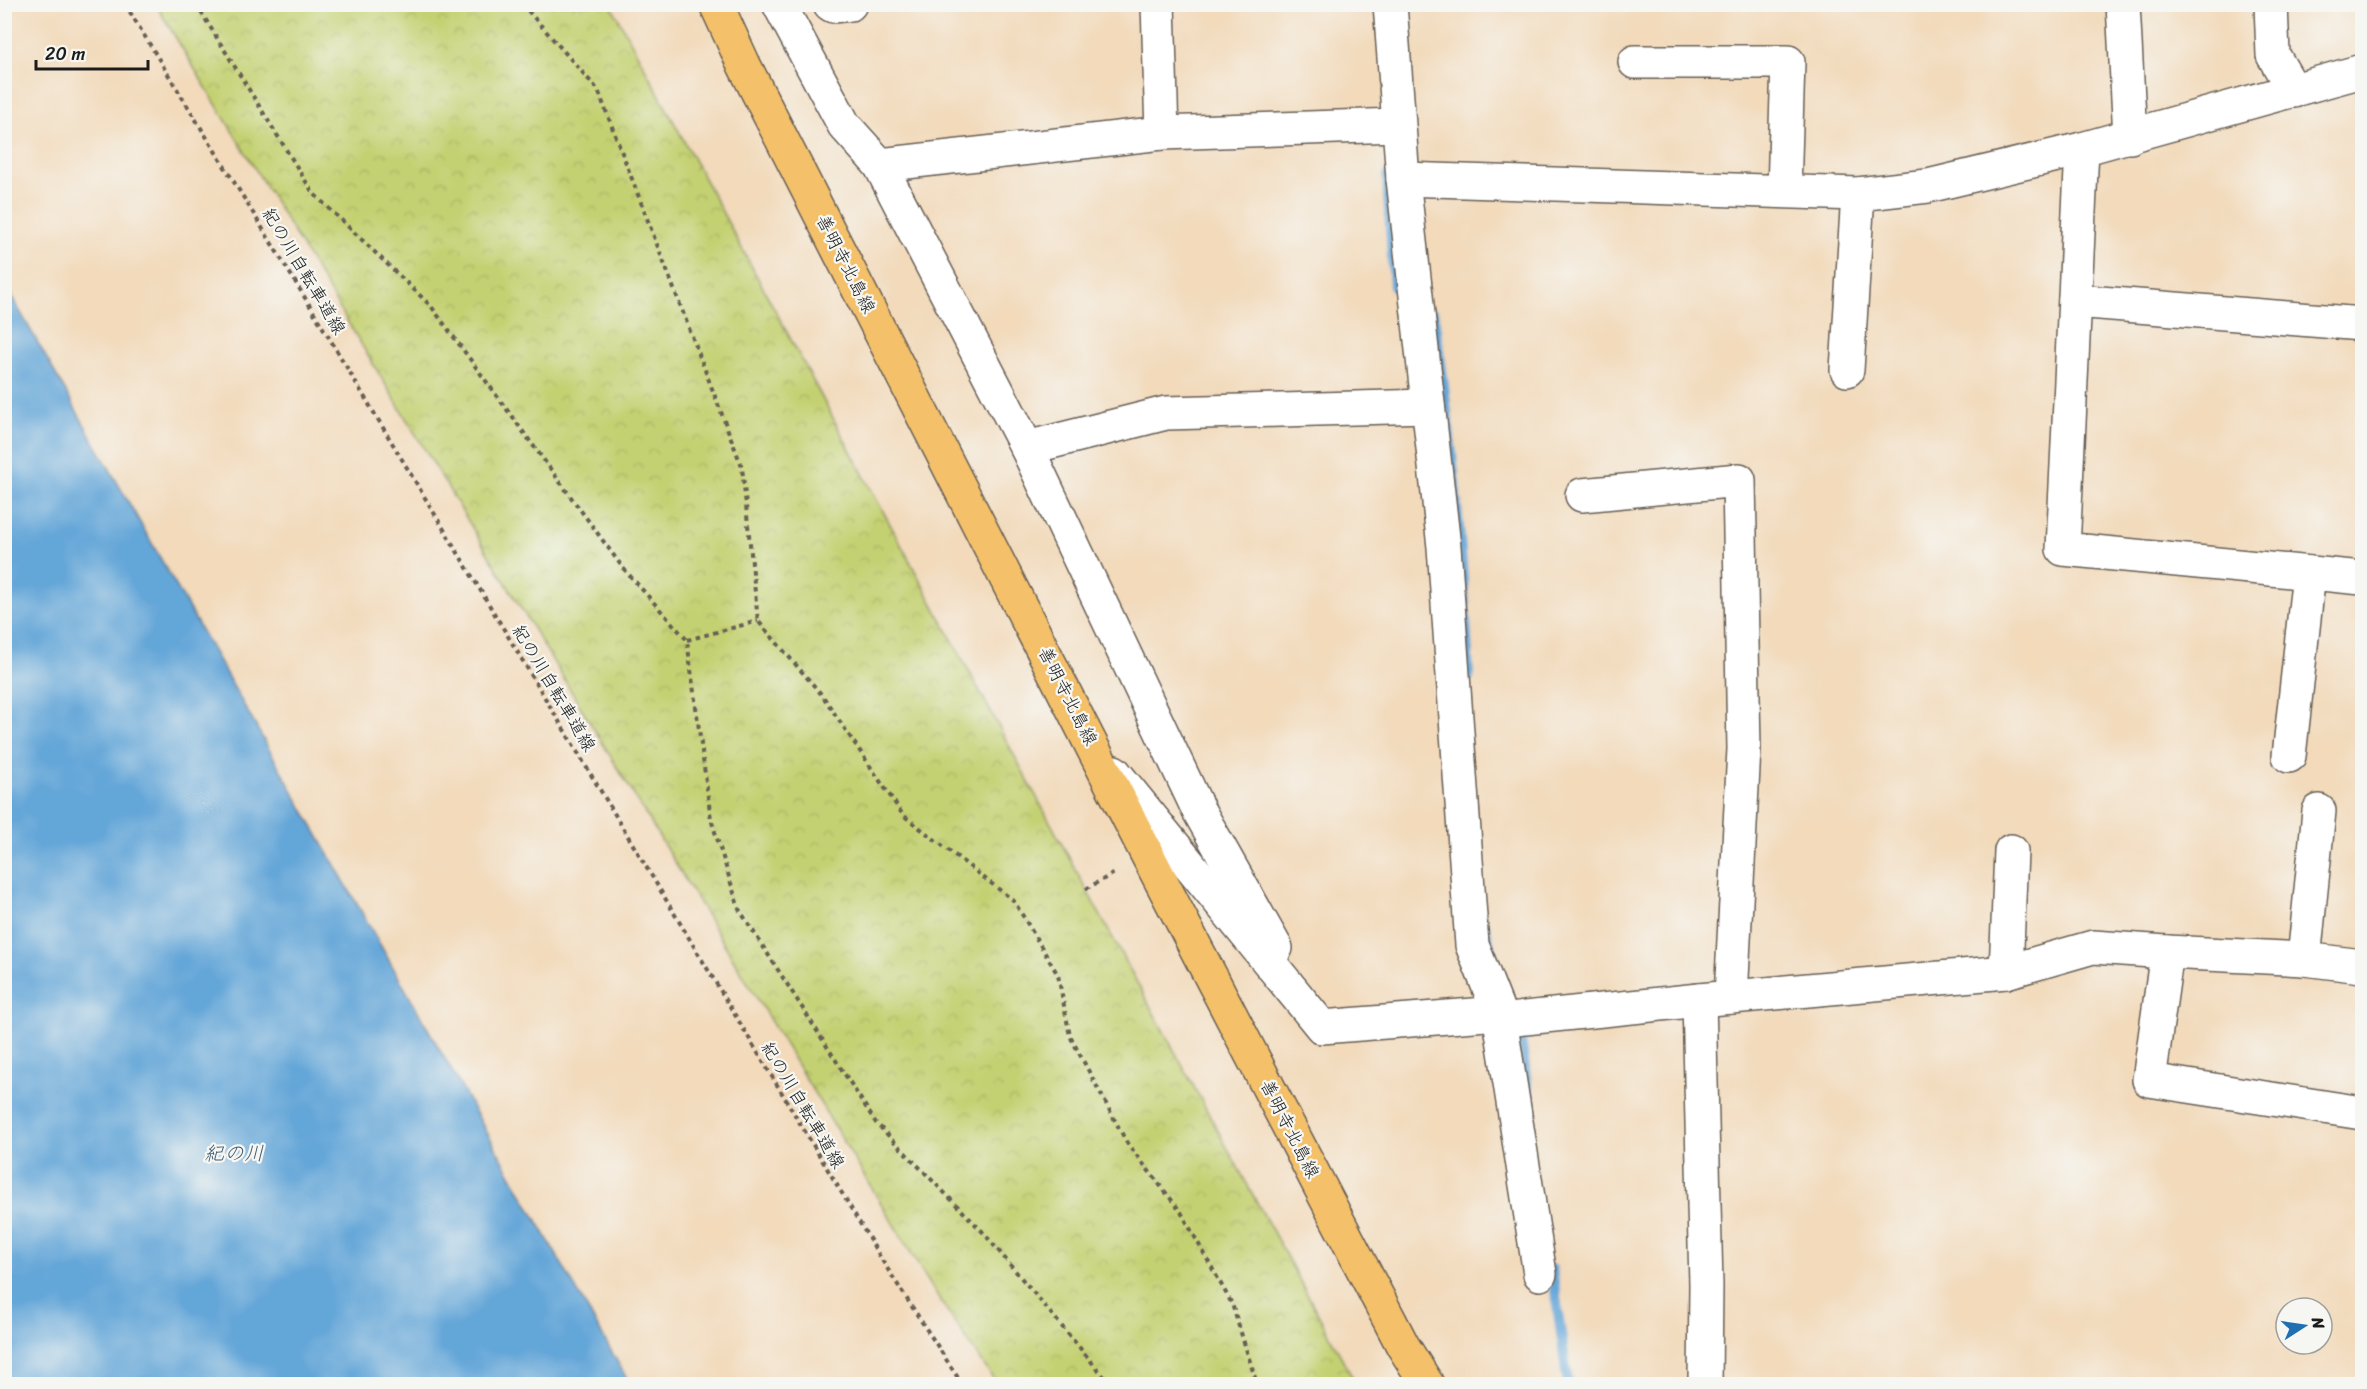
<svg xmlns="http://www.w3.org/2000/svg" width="2367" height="1389" viewBox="0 0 2367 1389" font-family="Sriracha,'Klee One',sans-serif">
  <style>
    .park { fill: url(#park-crowns); stroke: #707647; stroke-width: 1.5 }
    .water { fill: #64a6d8; stroke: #40617a; stroke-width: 1.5 }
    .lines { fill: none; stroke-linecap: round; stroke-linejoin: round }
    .stream { stroke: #64a6d8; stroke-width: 10 }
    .minor-casing { stroke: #675e54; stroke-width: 36 }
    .major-casing { stroke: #675e54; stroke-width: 36 }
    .path { stroke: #675e54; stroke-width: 4; stroke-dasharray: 4.5 4.5; stroke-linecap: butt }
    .minor { stroke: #fff; stroke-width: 33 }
    .major { stroke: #f4c16a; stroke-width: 33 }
    .labels { text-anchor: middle; stroke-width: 4.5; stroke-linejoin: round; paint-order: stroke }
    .street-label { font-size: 18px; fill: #1c1c1c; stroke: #f6f6f2 }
    .water-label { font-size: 20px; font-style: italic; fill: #3c5a71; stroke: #f6f6f2 }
  </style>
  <defs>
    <pattern id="park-crowns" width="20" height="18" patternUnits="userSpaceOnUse" patternTransform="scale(1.5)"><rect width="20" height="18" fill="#c4d172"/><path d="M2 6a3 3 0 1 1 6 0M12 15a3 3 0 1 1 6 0" fill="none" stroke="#a8b362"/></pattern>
  </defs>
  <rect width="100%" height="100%" fill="#f6f6f2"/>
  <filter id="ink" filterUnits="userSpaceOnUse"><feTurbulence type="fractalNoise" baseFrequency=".0167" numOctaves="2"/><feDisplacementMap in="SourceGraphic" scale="12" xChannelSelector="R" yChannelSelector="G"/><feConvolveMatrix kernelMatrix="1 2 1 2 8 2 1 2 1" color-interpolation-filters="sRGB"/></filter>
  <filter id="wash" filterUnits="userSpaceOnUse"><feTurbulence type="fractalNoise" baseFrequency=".008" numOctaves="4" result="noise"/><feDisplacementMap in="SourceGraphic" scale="24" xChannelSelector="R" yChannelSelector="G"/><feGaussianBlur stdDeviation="1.35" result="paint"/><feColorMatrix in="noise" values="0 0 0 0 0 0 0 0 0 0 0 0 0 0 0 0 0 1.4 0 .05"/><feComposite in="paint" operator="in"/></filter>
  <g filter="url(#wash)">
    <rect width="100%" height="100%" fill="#f2dabb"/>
    <path class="park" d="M156,5h455l475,884 270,495h-359l-60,-88z"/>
    <path class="water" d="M4,285h1l625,1099h-625z"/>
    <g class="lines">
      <g class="stream">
        <path d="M1387,176l7,110 10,2"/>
        <path d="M1434,314c18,121 29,241 35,363"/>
        <path d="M1485,926l9,34"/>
        <path d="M1516,1023l4,10 11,78"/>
        <path d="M1552,1269l16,115"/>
      </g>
    </g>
  </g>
  <g filter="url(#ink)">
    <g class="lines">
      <g class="minor-casing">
        <g id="minor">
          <path d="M779,4l65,121 36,40 282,-32 236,-8"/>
          <path d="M830,4l3,2 17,-2"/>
          <path d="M1158,4l4,129"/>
          <path d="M1390,4l13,175 41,368 28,398 27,68 41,261"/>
          <path d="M2123,4l7,133"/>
          <path d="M2271,4l2,51 21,36"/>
          <path d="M1635,62h153l-4,129"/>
          <path d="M2082,149l-19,400 299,29"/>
          <path d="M880,165l147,283 172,363 77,137"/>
          <path d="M1403,179l455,15 70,-8 154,-37 280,-78"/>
          <path d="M2075,301l287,23"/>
          <path d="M1847,370l11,-176"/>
          <path d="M1027,448l139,-35 262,-7"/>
          <path d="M1582,495l157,-15 5,269 -13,248"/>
          <path d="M2289,756l20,-183"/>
          <path d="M1114,772l208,255 177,-14 11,7 15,-2 174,-18 307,-28 87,-25 74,5 -18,128 213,33"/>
          <path d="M2167,952l137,7 58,7"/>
          <path d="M2304,959l15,-148"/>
          <path d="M2006,972l5,-121"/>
          <path d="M1699,1000l7,285 -1,99"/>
        </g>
      </g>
      <g class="major-casing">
        <path id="major" d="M716,4l28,61 403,789 256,492 24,38"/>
      </g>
      <g class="path">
        <path d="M125,4l185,302 575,959 77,119"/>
        <path d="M196,4l117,189 118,113 192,262 64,72 24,179 28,90 137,214 106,108 128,153"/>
        <path d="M522,4l76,86 144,377 16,154 64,74 81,120 111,86 44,74 12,61 57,107 54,69 51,92 25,80"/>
        <path d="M687,640l71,-19"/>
        <path d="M1086,889l30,-17"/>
      </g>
      <use href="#minor" class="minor"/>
      <use href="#major" class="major"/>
    </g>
  </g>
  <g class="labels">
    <g class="street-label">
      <text transform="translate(846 264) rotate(63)" y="6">善明寺北島線</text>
      <text transform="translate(304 271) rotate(59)" y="6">紀の川自転車道線</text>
      <text transform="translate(554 688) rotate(59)" y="6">紀の川自転車道線</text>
      <text transform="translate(1068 696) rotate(63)" y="6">善明寺北島線</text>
      <text transform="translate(803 1105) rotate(59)" y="6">紀の川自転車道線</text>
      <text transform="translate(1290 1129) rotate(63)" y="6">善明寺北島線</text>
    </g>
    <g class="water-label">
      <text x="234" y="1160">紀の川</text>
    </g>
  </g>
  <rect width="2367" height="1389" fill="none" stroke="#f6f6f2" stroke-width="24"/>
  <g transform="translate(2304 1326) rotate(78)"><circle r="28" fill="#f6f6f2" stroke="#9f9f9c" stroke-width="1.5"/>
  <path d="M0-4.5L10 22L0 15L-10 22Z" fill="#1f6fb2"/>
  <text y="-9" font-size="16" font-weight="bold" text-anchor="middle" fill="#1c1c1c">N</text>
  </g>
  <path d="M36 60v9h112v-9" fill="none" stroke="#1c1c1c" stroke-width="3"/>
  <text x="45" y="60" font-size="18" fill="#1c1c1c" stroke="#f6f6f2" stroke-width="4.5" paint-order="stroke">20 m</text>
</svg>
